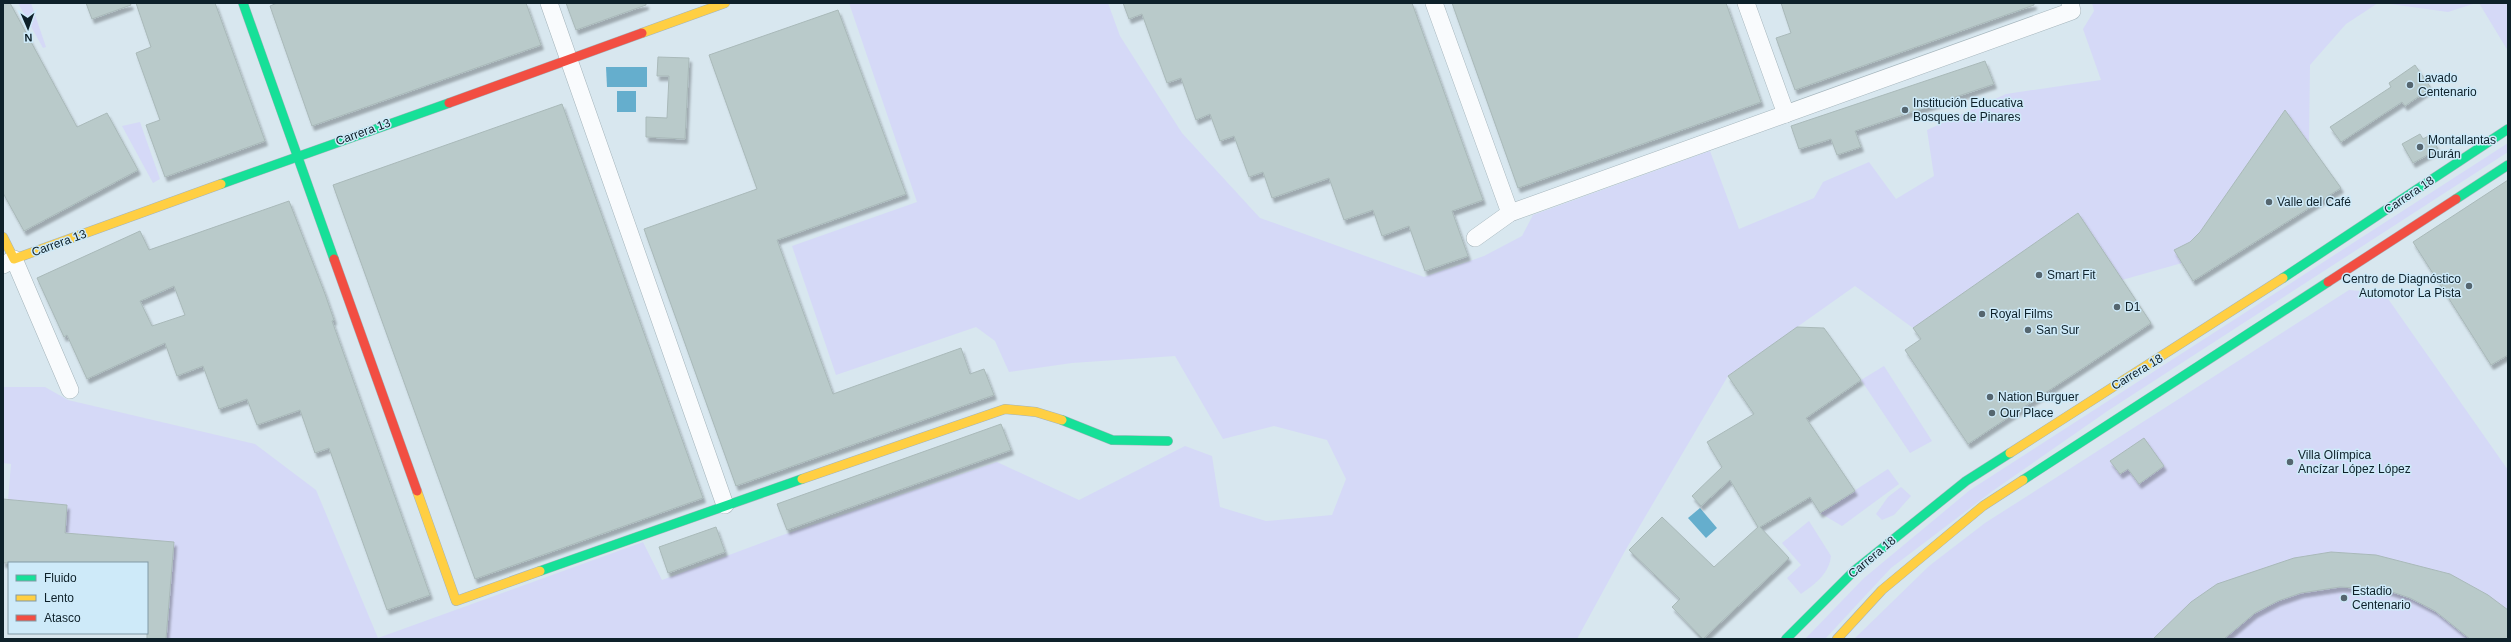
<svg xmlns="http://www.w3.org/2000/svg" width="2511" height="642" viewBox="0 0 2511 642" font-family="Helvetica,sans-serif">
  <style>
    .green { fill: #d5d9f7 }
    .water { fill: #65aecd }
    .building { fill: #b9caca; stroke: #a9b9b9; fill-rule: evenodd; filter: url(#shadow) }
    .lines { fill: none; stroke-linecap: round; stroke-linejoin: round }
    .street-casing { stroke: #a4b4bb; stroke-width: 18 }
    .fast-casing { stroke: #a4b4bb; stroke-width: 10 }
    .slow-casing { stroke: #a4b4bb; stroke-width: 10 }
    .jam-casing { stroke: #a4b4bb; stroke-width: 10 }
    .street { stroke: #f9fbfd; stroke-width: 17 }
    .fast { stroke: #16e098; stroke-width: 9 }
    .slow { stroke: #ffcf43; stroke-width: 9 }
    .jam { stroke: #f24e42; stroke-width: 9 }
    .poi-dot { fill: #55666f; stroke: #ceeaf9; stroke-width: 1.5 }
    .labels { text-anchor: middle; stroke-width: 3; stroke-linejoin: round; paint-order: stroke }
    .poi-label { font-size: 12px; fill: #0e212a; stroke: #ceeaf9; text-anchor: start }
    .street-label { font-size: 12px; fill: #0e212a; stroke: #ceeaf9 }
  </style>
  <defs>
    <filter id="shadow"><feDropShadow dx="2.5" dy="4.5" stdDeviation="1" flood-color="#0004"/></filter>
  </defs>
  <rect width="100%" height="100%" fill="#d8e7ef"/>
  <g class="green">
    <path d="M18,3h13l15,44 -3,1z"/>
    <path d="M849,3h259l12,33 62,97 78,85 164,59 60,-21 38,-20 11,-21 177,-64 29,78 75,-31 9,-16 46,-20 27,37 38,-23 -7,-46 79,-36 95,-14 -18,-51 11,-18 -2,-8h286l-32,21 -36,41 -1,78 -24,-33 -85,122 -10,10 -16,8 8,13 -60,17 -44,-67 -165,115 -58,-42 -127,90 -103,175 -48,88h-1411l8,-97 -109,-9 2,-28 -59,-5 3,-36 -8,-1v-76h42l23,13 187,44 61,46 62,148 265,-96 19,38 118,-44 217,-74 82,38 106,-54 27,10 8,51 46,14 66,-6 14,-36 -19,-39 -53,-14 -51,13 -48,-83 -103,7 -63,9 -14,-31 -19,-14 -140,48 -44,-129 125,-44z"/>
    <path d="M2383,3h93l-28,9z"/>
    <path d="M2479,3h29v48z"/>
    <path d="M140,122l20,57 -7,4 -31,-57z"/>
    <path d="M2508,143v9l-399,258 -115,80 -103,78 -66,71h-20l59,-61 106,-88z"/>
    <path d="M2349,290l35,3 124,177v169h-654l75,-73 56,-43z"/>
    <path d="M1884,366l48,75 -22,12 -49,-73z"/>
    <path d="M1888,469l11,15 -57,42 -22,-13z"/>
    <path d="M1901,487l10,9 -17,19 -12,5 -6,-6 12,-17z"/>
    <path d="M1809,521l22,35c-2,18 -16,28 -30,38l-14,-16 14,-13 -19,-22z"/>
  </g>
  <g class="water">
    <path d="M606,67h41v20h-40z"/>
    <rect x="617" y="91" width="19" height="21"/>
    <path d="M1700,508l17,20 -11,10 -18,-20z"/>
  </g>
  <g class="building">
    <path d="M3,3h7l67,124 30,-14 31,57 -114,61 -21,-38z"/>
    <path d="M86,3h44l1,2 -39,14z"/>
    <path d="M136,3h79l50,138 -100,36 -19,-52 14,-5 -24,-67 15,-6z"/>
    <path d="M277,3h249l15,42 -229,81 -42,-120z"/>
    <path d="M566,3h80v2l-70,25z"/>
    <path d="M1123,3h289l71,197 -31,11 16,45 -43,15 -16,-45 -27,10 -9,-26 -29,10 -15,-42 -57,20 -9,-26 -14,5 -15,-41 -14,5 -10,-27 -14,6 -15,-42 -14,5 -25,-69 -13,5z"/>
    <path d="M1452,3h274l35,99 -243,86z"/>
    <path d="M1781,3h253v2l-239,85 -19,-52 15,-5z"/>
    <path d="M838,10l68,184 -129,46 56,154 128,-46 9,26 14,-5 10,26 -258,91 -92,-257 113,-40 -48,-134z"/>
    <path d="M658,57l31,1 -4,81 -39,-2v-20l21,1 2,-42h-12z"/>
    <path d="M1985,61l9,23 -139,47 6,16 -24,8 -6,-16 -32,10 -8,-23z"/>
    <path d="M2415,65l16,23 -26,18 -3,-4 -61,40 -11,-15 61,-40 -2,-4z"/>
    <path d="M562,104l141,394 -228,81 -142,-394z"/>
    <path d="M2285,110l56,78 -148,93 -19,-31 16,-8 10,-10z"/>
    <path d="M2420,134l3,5 7,-4 8,14 -25,14 -11,-19z"/>
    <path d="M2508,180v175l-17,10 -78,-123z"/>
    <path d="M289,201l36,93 9,26 -2,1 98,274 -43,15 -58,-162 -14,5 -15,-43 -43,15 -10,-26 -28,10 -16,-43 -26,10 -12,-33 -78,36 -20,-44 -3,2 -27,-59 103,-47 9,19zM174,286l11,29 -33,11 -12,-25z"/>
    <path d="M2078,213l73,110 -183,121 -63,-94 16,-11 -8,-11z"/>
    <path d="M1797,327l27,1 37,52 -55,38 49,73 -35,22 -10,-16 -50,30 29,31 -86,81 -31,-32 8,-8 -51,-49 33,-33 52,50 44,-40 -28,-47 -29,26 -9,-10 30,-29 -15,-25 47,-28 -26,-38z"/>
    <path d="M1001,424l10,26 -224,80 -10,-26z"/>
    <path d="M2144,438l20,28 -25,18 -11,-15 -8,5 -10,-13z"/>
    <path d="M3,499l64,6 -2,28 109,9 -8,97h-19v-76h-144z"/>
    <path d="M716,527l9,25 -57,21 -9,-26z"/>
    <path d="M2331,552l45,3 74,19 38,21 20,15v29h-38l-35,-28 -25,-13 -24,-8 -46,-3 -39,6 -23,8 -23,12 -31,26h-71l38,-37 26,-18 77,-26z"/>
  </g>
  <g class="lines">
    <g class="street-casing">
      <g id="street">
        <path d="M549,3l176,502"/>
        <path d="M1434,3l76,210"/>
        <path d="M1746,3l40,111"/>
        <path d="M1475,238l35,-25 562,-202 -2,-8"/>
        <path d="M3,265l11,-6 56,131"/>
      </g>
    </g>
    <g class="fast-casing">
      <g id="fast">
        <path d="M243,3l91,256"/>
        <path d="M221,184l228,-81"/>
        <path d="M2456,199l52,-34"/>
        <path d="M2283,278l225,-149"/>
        <path d="M1062,420l50,20 56,1"/>
        <path d="M2023,480l305,-198"/>
        <path d="M540,571l262,-92"/>
        <path d="M1786,639l68,-68 112,-90 44,-28"/>
      </g>
    </g>
    <g class="slow-casing">
      <g id="slow">
        <path d="M642,33l83,-30"/>
        <path d="M3,237l11,22 207,-75"/>
        <path d="M2010,453l273,-175"/>
        <path d="M802,479l203,-70 31,3 26,8"/>
        <path d="M417,491l39,110 84,-30"/>
        <path d="M1837,639l45,-49 101,-84 40,-26"/>
      </g>
    </g>
    <g class="jam-casing">
      <g id="jam">
        <path d="M449,103l193,-70"/>
        <path d="M334,259l83,232"/>
        <path d="M2328,282l128,-83"/>
      </g>
    </g>
    <use href="#street" class="street"/>
    <use href="#fast" class="fast"/>
    <use href="#slow" class="slow"/>
    <use href="#jam" class="jam"/>
  </g>
  <g class="poi-dot">
    <circle cx="2410" cy="85" r="4"/>
    <circle cx="1905" cy="110" r="4"/>
    <circle cx="2420" cy="147" r="4"/>
    <circle cx="2269" cy="202" r="4"/>
    <circle cx="2039" cy="275" r="4"/>
    <circle cx="2469" cy="286" r="4"/>
    <circle cx="2117" cy="307" r="4"/>
    <circle cx="1982" cy="314" r="4"/>
    <circle cx="2028" cy="330" r="4"/>
    <circle cx="1990" cy="397" r="4"/>
    <circle cx="1992" cy="413" r="4"/>
    <circle cx="2290" cy="462" r="4"/>
    <circle cx="2344" cy="598" r="4"/>
  </g>
  <g class="labels">
    <g class="poi-label">
      <text x="2418" y="82">Lavado<tspan x="2418" dy="14">Centenario</tspan></text>
      <text x="1913" y="107">Institución Educativa<tspan x="1913" dy="14">Bosques de Pinares</tspan></text>
      <text x="2428" y="144">Montallantas<tspan x="2428" dy="14">Durán</tspan></text>
      <text x="2277" y="206">Valle del Café</text>
      <text x="2047" y="279">Smart Fit</text>
      <text x="2461" y="283" text-anchor="end">Centro de Diagnóstico<tspan x="2461" dy="14">Automotor La Pista</tspan></text>
      <text x="2125" y="311">D1</text>
      <text x="1990" y="318">Royal Films</text>
      <text x="2036" y="334">San Sur</text>
      <text x="1998" y="401">Nation Burguer</text>
      <text x="2000" y="417">Our Place</text>
      <text x="2298" y="459">Villa Olímpica<tspan x="2298" dy="14">Ancízar López López</tspan></text>
      <text x="2352" y="595">Estadio<tspan x="2352" dy="14">Centenario</tspan></text>
    </g>
    <g class="street-label">
      <text transform="translate(363 132) rotate(-20)" y="4">Carrera 13</text>
      <text transform="translate(2409 195) rotate(-34)" y="4">Carrera 18</text>
      <text transform="translate(59 243) rotate(-20)" y="4">Carrera 13</text>
      <text transform="translate(2137 372) rotate(-31)" y="4">Carrera 18</text>
      <text transform="translate(1872 557) rotate(-40)" y="4">Carrera 18</text>
    </g>
  </g>
  <rect width="2511" height="642" fill="none" stroke="#0e212a" stroke-width="8"/>
  <rect x="8" y="562" width="140" height="72" fill="#ceeaf9" stroke="#819aa6"/>
  <rect x="16" y="575" width="20" height="6" fill="#16e098" stroke="#819aa6"/>
  <text x="44" y="582" font-size="12" fill="#0e212a">Fluido</text>
  <rect x="16" y="595" width="20" height="6" fill="#ffcf43" stroke="#819aa6"/>
  <text x="44" y="602" font-size="12" fill="#0e212a">Lento</text>
  <rect x="16" y="615" width="20" height="6" fill="#f24e42" stroke="#819aa6"/>
  <text x="44" y="622" font-size="12" fill="#0e212a">Atasco</text>
  <g transform="translate(28 28) rotate(178)" stroke="#ceeaf9" stroke-width="3" paint-order="stroke">
  <path d="M0-3L7 15L0 10L-7 15Z" fill="#0e212a"/>
  <text y="-6" font-size="11" font-weight="bold" text-anchor="middle" fill="#0e212a">N</text>
  </g>
</svg>
